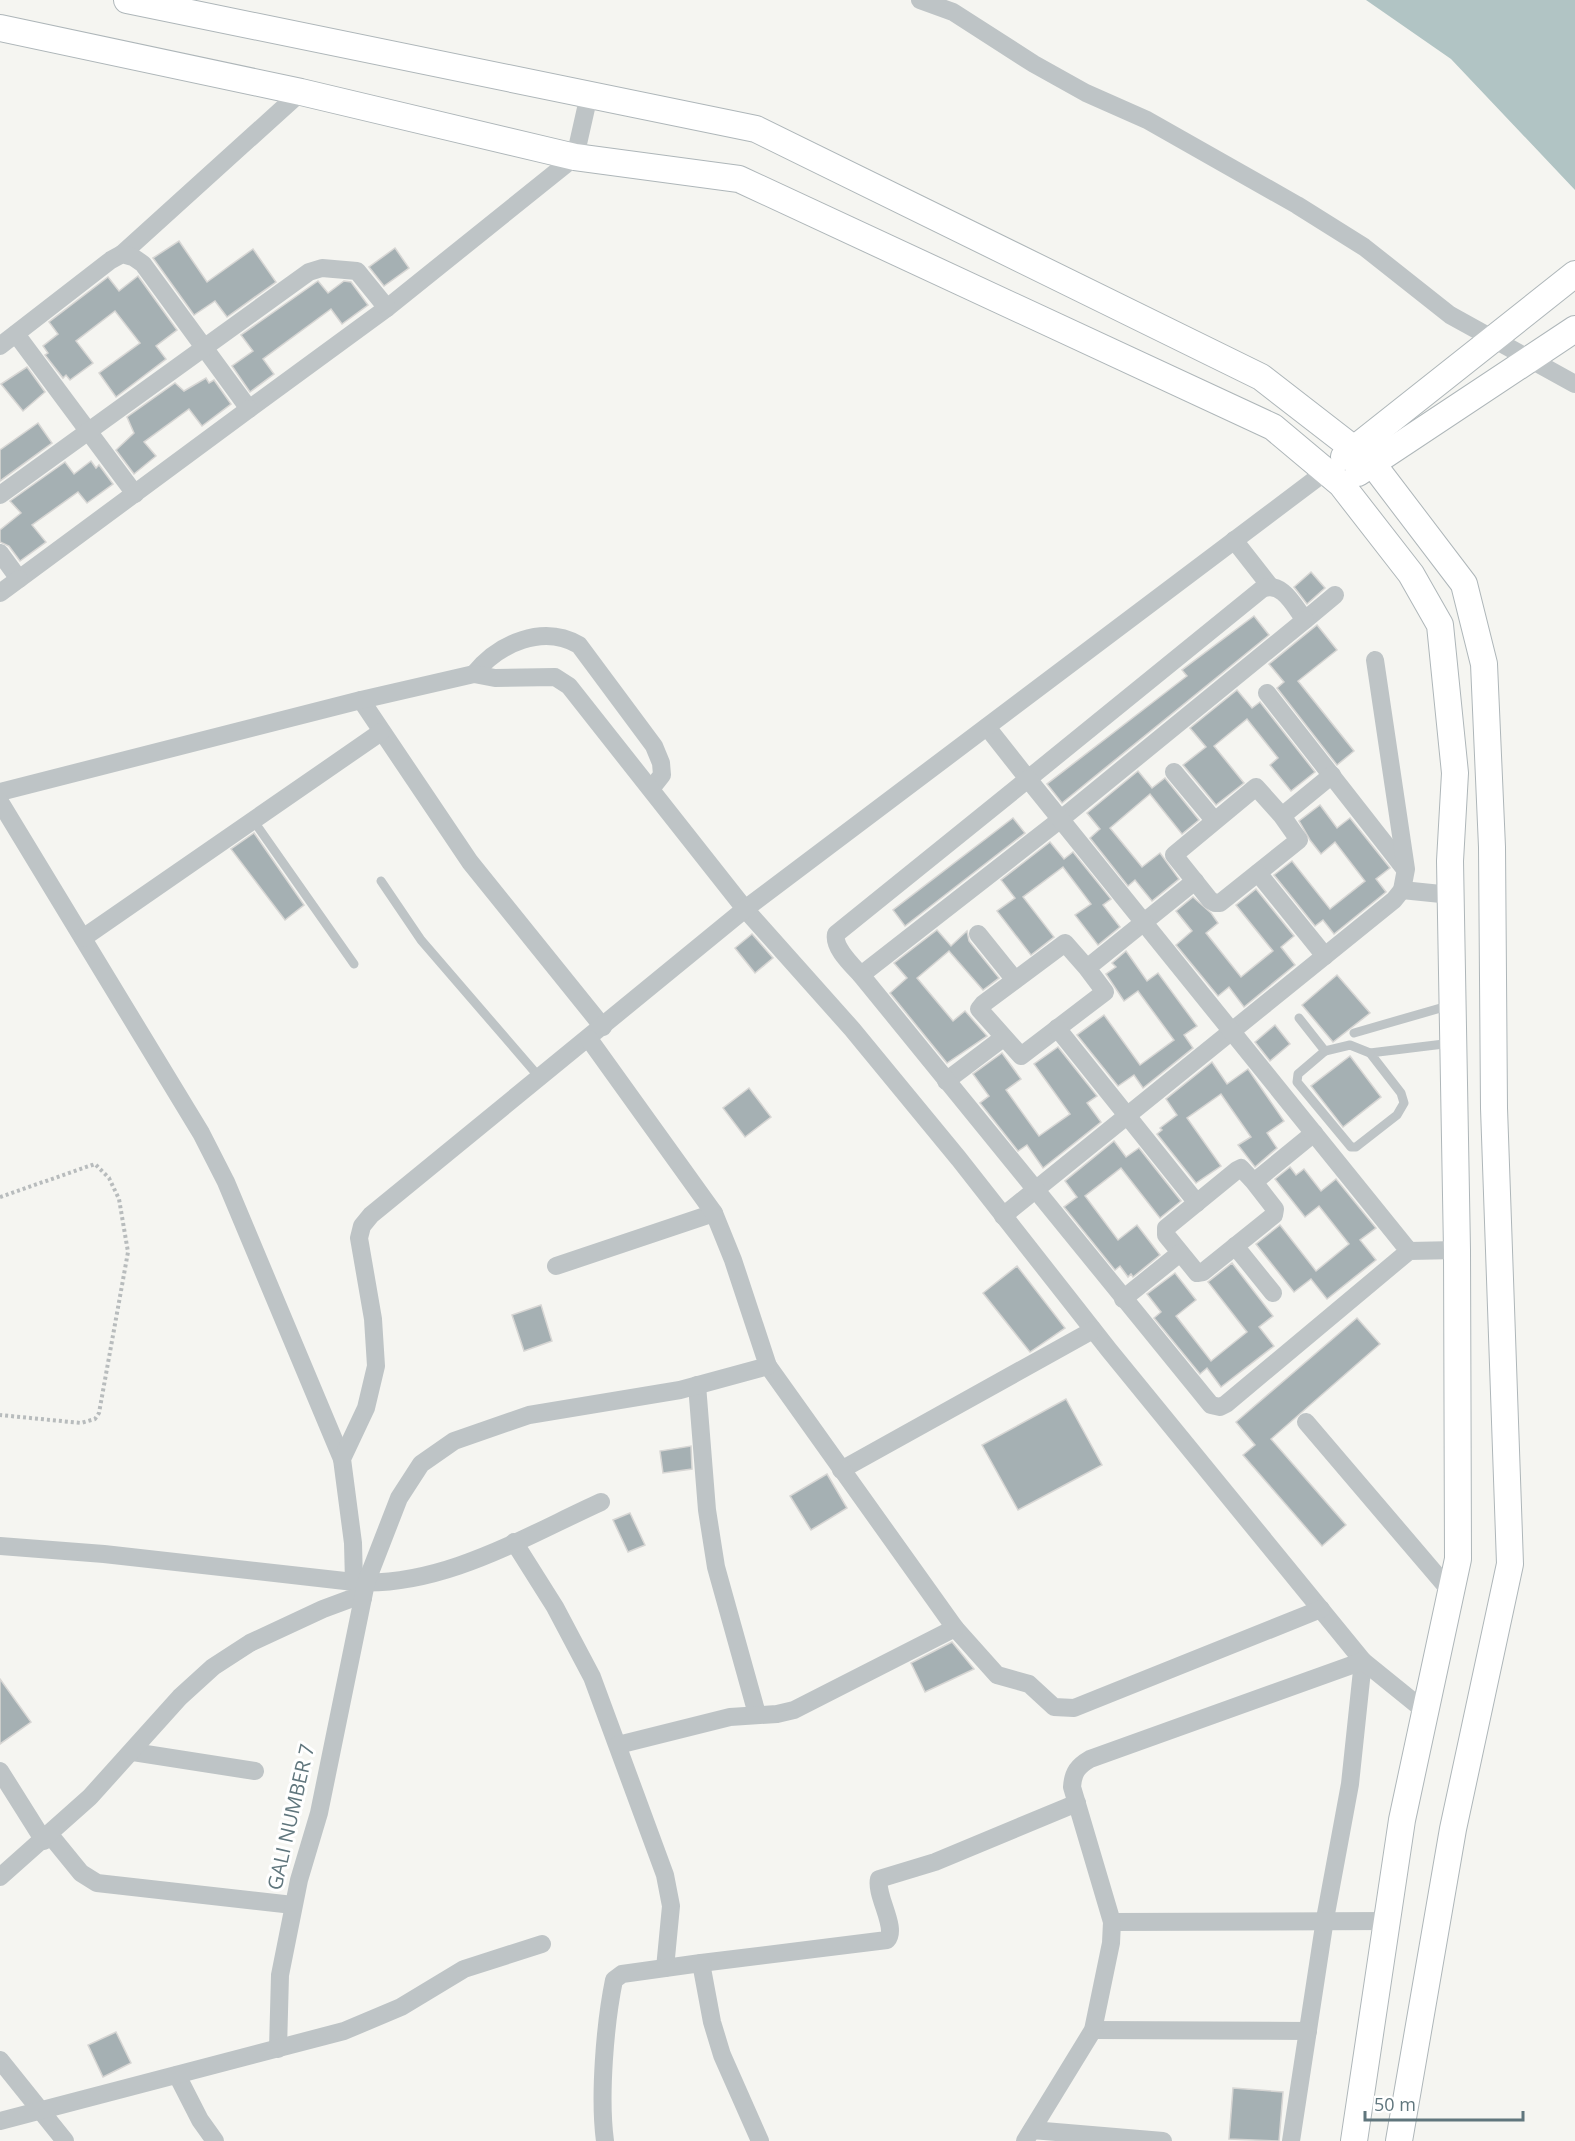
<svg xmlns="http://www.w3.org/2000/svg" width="1575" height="2141" viewBox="0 0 1575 2141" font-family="'Open Sans',sans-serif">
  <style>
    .water { fill: #b1c4c4 }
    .building { fill: #a5b0b3; stroke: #d7d6d4; stroke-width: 1.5 }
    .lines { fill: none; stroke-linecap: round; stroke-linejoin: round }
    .secondary-casing { stroke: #aeb6b9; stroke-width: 28 }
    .path { stroke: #b8bcbd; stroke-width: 4; stroke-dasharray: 3 3; stroke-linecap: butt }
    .lane { stroke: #bec4c6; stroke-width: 9 }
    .street { stroke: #bec4c6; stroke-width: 18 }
    .secondary { stroke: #fff; stroke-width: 26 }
    .labels { text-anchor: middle; stroke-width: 6; stroke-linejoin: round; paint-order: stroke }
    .street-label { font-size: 20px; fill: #60767d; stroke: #fff }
  </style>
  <rect width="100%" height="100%" fill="#f5f5f1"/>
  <path class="water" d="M1366,0h209v190l-124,-131z"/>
  <g class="building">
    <path d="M179,241l28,41 46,-33 23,33 -49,35 -12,-16 -21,14 -41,-57z"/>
    <path d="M395,248l14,20 -25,18 -15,-19z"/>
    <path d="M138,276l39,54 -21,16 10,13 -50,38 -17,-24 41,-30 -25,-32 -39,30 17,22 -23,17 -4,-5 -3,3 -18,-23 3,-2 -5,-7 15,-12 -9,-12 59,-45 11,14z"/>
    <path d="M318,281l10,12 16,-12 7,1 17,23 -26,19 -11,-15 -68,50 11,15 -24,18 -18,-26 21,-15 -12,-16z"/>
    <path d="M27,367l18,25 -22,19 -22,-27z"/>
    <path d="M206,378l3,5 5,-3 17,24 -29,22 -13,-17 -45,33 12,14 -22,18 -18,-24 18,-17 -7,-16 48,-34 9,8z"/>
    <path d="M38,423l14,20 -52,38v-31z"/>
    <path d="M91,461l5,7 3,-3 14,19 -26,19 -9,-11 -46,33 14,17 -26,19 -11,-15 -9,-4v-12l21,-17 -11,-12 55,-39 9,12z"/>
    <path d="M1311,572l14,16 -18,16 -13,-17z"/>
    <path d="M1254,616l15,19 -207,168 -15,-19 140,-108 -5,-6z"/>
    <path d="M1317,625l20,25 -39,31 56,70 -17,14 -60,-77 7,-6 -15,-18z"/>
    <path d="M1237,690l15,18 8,-6 55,70 -24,19 -21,-26 8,-7 -31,-39 -33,27 30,37 -28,22 -33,-40 23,-18 -16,-19z"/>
    <path d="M1138,771l14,17 13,-10 34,42 -17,14 -32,-40 -40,34 32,39 18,-14 19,26 -27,22 -17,-21 -7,6 -38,-48 10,-9 -13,-16z"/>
    <path d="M1320,805l17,23 13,-10 40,50 -14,11 10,13 -52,42 -11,-14 -8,6 -41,-51 18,-14 38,48 35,-28 -30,-39 -14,12 -11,-14 -11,-19z"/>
    <path d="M1013,818l12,15 -120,93 -12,-16z"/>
    <path d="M254,833l50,72 -19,15 -54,-71z"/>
    <path d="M1050,842l14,17 9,-7 38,47 -8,6 17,22 -22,18 -23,-30 16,-11 -28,-37 -40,30 31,40 -23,18 -34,-44 18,-13 -14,-18z"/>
    <path d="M1256,889l38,47 -13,11 14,18 -51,42 -15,-20 -11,9 -42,-51 16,-14 -16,-20 17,-14 18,16 7,10 -12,10 35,44 32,-26 -37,-46z"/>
    <path d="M937,930l14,16 16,-15 2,10 30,37 -16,12 -34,-39 -32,27 36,43 12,-10 22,25 -40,27 -57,-70 17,-15 -13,-15z"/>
    <path d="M752,934l21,24 -18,15 -20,-25z"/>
    <path d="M1126,951l21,30 11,-8 39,53 -13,9 9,13 -50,40 -9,-13 -16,11 -41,-51 27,-20 36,50 34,-25 -36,-49 -14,10 -18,-27 10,-7 -4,-4z"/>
    <path d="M1337,975l33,38 -37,29 -31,-37z"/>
    <path d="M1275,1025l15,19 -20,17 -15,-19z"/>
    <path d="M1058,1047l39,49 -10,7 14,19 -58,46 -16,-23 -9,6 -38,-48 9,-7 -16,-22 29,-21 19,26 -15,11 33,46 31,-22 -36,-50z"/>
    <path d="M1350,1056l31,41 -38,30 -32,-41z"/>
    <path d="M1212,1062l15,22 21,-15 36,52 -17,12 10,15 -22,19 -17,-22 13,-8 -30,-43 -34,24 34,48 -25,17 -39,-49 5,-4 -2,-2 17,-13 -11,-16z"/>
    <path d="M749,1088l22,29 -26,20 -22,-29z"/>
    <path d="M1114,1141l12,16 13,-9 42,53 -21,17 -39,-50 -36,28 33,44 19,-15 23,30 -27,22 -2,-3 -3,3 -8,-11 -5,4 -51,-63 13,-10 -12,-16z"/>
    <path d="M1290,1167l6,8 8,-6 17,22 15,-12 40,49 -16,12 16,20 -49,39 -16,-20 -17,13 -38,-48 24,-19 36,46 33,-27 -30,-38 -14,11 -30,-38z"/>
    <path d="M1232,1263l41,53 -14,11 15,19 -53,41 -14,-19 -7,6 -46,-56 7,-6 -14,-18 28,-21 21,27 -20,16 35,45 36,-29 -39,-50z"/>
    <path d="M1017,1266l48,62 -35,24 -47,-59z"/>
    <path d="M541,1305l11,36 -28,10 -12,-36z"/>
    <path d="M1357,1318l23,26 -109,95 75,86 -24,21 -79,-91 12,-10 -19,-23z"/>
    <path d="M1066,1399l36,66 -84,45 -36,-65z"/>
    <path d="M691,1446l1,23 -29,4 -3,-22z"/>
    <path d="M827,1474l20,34 -36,22 -21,-34z"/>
    <path d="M630,1513l15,32 -17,7 -15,-32z"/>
    <path d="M952,1642l22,27 -49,23 -14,-29z"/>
    <path d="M0,1679l31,43 -31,22z"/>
    <path d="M116,2032l15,31 -28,14 -15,-32z"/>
    <path d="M1233,2088l50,4 -4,49 -50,-2z"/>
  </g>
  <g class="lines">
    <g class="secondary-casing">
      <g id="secondary">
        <path d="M127,0l629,129 505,248 111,86 92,121 20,80 8,183 2,261 16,456 -57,265 -54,312"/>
        <path d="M0,28l301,64 274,65 164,22 534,248 68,57 70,90 29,51 15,148 -5,88 7,389 1,309 -56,261 -48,321"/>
        <path d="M1344,457l231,-183"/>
        <path d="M1358,473l217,-144"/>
      </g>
    </g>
    <path class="path" d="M0,1197l95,-33 14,14 10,21 9,53 -29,161 -4,6 -14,4 -81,-8"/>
    <g class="lane">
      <path d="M253,820l101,144"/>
      <path d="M381,881l40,59 119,138"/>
      <path d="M1299,1018l26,33 -27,23 -1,8 54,65h5l41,-32 7,-12 -3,-10 -31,-40 82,-10"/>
      <path d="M1354,1033l97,-28"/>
      <path d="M1325,1051l25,-6 20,8"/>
    </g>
    <g class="street">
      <path d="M920,0l33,12 81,52 52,29 61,27 150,85 67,42 86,68 125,69"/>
      <path d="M122,254l179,-162"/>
      <path d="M16,334l119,160"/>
      <path d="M0,346l111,-86 11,-6 11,3 10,7 106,145 138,-101 188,-151 14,-62"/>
      <path d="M0,495l309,-223 13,-4 35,3 30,37"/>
      <path d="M1234,540l36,46"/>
      <path d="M0,553l19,26 230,-170"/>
      <path d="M0,593l19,-14"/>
      <path d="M474,674c25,-31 69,-50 105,-29l75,101 7,17 1,12 -11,14"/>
      <path d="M1267,693l137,175"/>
      <path d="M361,700l109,162 133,165"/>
      <path d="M987,727l41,52 234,-190c20,-9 32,17 43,31l30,-25"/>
      <path d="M1174,772l40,48"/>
      <path d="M0,792l361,-92 113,-26 21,4 60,-1 14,9 176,223 107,120 107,130 150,191 254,311 -13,123 -25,135 -34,222"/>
      <path d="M0,802l201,331 25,49 116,277"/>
      <path d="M1282,816l-26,-29 -82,68 36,45 5,3h5l79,-63 -17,-24 50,-41"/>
      <path d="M1258,873l67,83"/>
      <path d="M1402,890l49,5"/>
      <path d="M978,934l37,46"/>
      <path d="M83,938l298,-206"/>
      <path d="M1087,968l-22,-25 -82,61 -4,5 42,47 84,-64 -18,-24 108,-87"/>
      <path d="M861,975l200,-156 244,-199"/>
      <path d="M1057,1028l140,175"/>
      <path d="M946,1081l57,-43"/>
      <path d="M1254,1182l-13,-14 -4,2 -71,58v7l31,38 6,-1 71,-57 1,-6 -21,-27 60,-49"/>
      <path d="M1003,1216l391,-316 8,-10 4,-21 -31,-209"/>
      <path d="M1235,1246l38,47"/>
      <path d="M1409,1251l-381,-472 -192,155c-3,14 16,31 25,41l350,430 9,2 6,-3 183,-153 48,-1"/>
      <path d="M556,1266l158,-53"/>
      <path d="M1123,1299l57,-46"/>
      <path d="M697,1385l10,125 9,57 41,147"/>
      <path d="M1306,1422l145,170"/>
      <path d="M841,1470l252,-140"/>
      <path d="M514,1542l41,65 37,70 73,198 6,31 -6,62"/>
      <path d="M0,1546l104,8 250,28c87,6 170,-45 247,-80"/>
      <path d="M354,1582l-1,-39 -11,-84 24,-51 10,-42 -3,-47 -14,-81 3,-12 9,-11 374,-306 580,-437"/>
      <path d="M955,1628l42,47 32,9 25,23 20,1 247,-99"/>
      <path d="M618,1745l112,-28 47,-3 17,-4 161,-82 -187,-262"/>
      <path d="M133,1752l122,19"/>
      <path d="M0,1771l44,70"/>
      <path d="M50,1835l31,38 16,10 196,22"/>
      <path d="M0,1877l90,-80 90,-100 33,-30 37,-24 73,-34 27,-10 13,-1"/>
      <path d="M1112,1922l275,-1"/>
      <path d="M701,1963l186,-23c11,-12 -12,-45 -8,-61l56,-17 142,-59"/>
      <path d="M1093,2030l215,1"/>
      <path d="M278,2049l2,-74 19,-95 20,-67 47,-230 33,-85 22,-34 33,-23 75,-26 151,-25 88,-24 -35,-106 -19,-47 -125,-174"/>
      <path d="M0,2060l65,81"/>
      <path d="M177,2075l23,45 15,21"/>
      <path d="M0,2121l344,-90 57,-24 63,-38 78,-25"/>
      <path d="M1032,2130l131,11"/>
      <path d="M605,2141c-6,-44 0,-117 9,-161l8,-6 79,-11 11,59 10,33 38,86"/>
      <path d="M1025,2141l68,-111 18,-87 1,-21 -40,-135c1,-15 6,-21 18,-28l273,-98 63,51"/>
    </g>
    <use href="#secondary" class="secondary"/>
  </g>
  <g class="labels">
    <g class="street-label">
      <text transform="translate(291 1817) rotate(-77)" y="7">GALI NUMBER 7</text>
    </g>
  </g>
  <path d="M1365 2111v9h158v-9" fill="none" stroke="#60767d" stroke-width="3"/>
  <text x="1374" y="2111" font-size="18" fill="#60767d" stroke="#ffffff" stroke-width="4.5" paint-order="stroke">50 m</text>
</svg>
